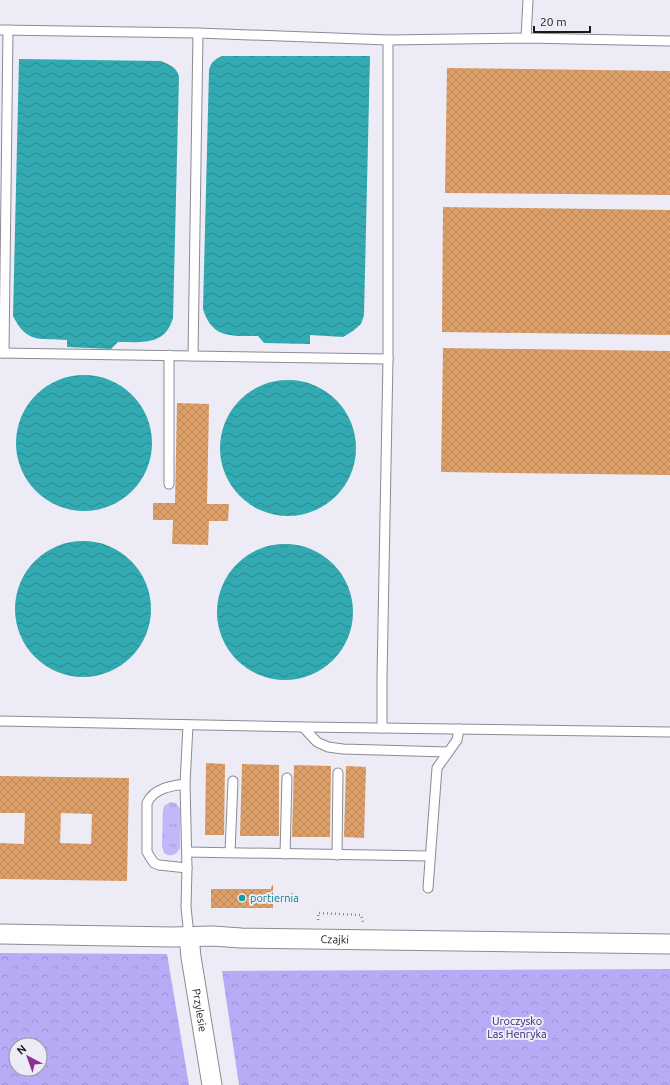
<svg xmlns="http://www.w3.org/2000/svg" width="670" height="1085" viewBox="0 0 670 1085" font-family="Ubuntu,sans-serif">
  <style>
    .grass { fill: url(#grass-tufts) }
    .forest { fill: url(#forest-crowns); fill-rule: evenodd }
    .water { fill: url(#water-waves) }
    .building { fill: url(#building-cross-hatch); fill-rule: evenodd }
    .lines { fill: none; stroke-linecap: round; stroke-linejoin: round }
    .service-casing { stroke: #8c8b94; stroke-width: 11 }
    .minor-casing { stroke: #8c8b94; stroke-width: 21 }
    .path { stroke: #89888f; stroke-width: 2.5; stroke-dasharray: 1 3; stroke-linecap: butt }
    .service { stroke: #fff; stroke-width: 9 }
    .minor { stroke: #fff; stroke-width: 19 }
    .culture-dot { fill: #0f9aa8; stroke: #edecf6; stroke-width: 1.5 }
    .labels { text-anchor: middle; stroke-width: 4; stroke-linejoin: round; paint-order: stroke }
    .culture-label { font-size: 11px; fill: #0d838f; stroke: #edecf6; text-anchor: start }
    .street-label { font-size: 11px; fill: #19191c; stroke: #edecf6 }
    .park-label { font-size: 11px; fill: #382274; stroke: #edecf6 }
  </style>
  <defs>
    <pattern id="grass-tufts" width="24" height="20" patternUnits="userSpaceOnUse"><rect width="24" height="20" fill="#c0b8fa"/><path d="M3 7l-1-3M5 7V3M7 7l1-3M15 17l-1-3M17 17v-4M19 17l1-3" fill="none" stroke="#a49ed6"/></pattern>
    <pattern id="forest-crowns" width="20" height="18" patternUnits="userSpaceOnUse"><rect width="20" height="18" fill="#b5acf5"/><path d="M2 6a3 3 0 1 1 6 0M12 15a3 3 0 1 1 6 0" fill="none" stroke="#9b93d1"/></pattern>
    <pattern id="water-waves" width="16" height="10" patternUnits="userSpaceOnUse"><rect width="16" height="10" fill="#33aab2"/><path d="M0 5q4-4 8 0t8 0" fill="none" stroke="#2a8a90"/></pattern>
    <pattern id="building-cross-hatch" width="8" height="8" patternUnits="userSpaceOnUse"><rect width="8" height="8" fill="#dd9f68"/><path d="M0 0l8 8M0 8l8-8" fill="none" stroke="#bd885a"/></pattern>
  </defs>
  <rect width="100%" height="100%" fill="#edecf6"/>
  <path class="grass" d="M170,802l6,1 3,4 1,3v38c-4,8 -10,9 -16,5l-2,-7 1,-36 1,-4z"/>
  <g class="forest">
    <path d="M0,953l167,1 22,131h-189zM16,1045h24v24h-24z"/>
    <path d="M670,969v116h-431l-17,-114z"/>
  </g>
  <g class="water">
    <path d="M222,56h148l-6,259 -3,9 -8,7 -10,6 -33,-2v9l-46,-1 -6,-7c-26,0 -46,3 -55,-27l6,-239c2,-8 6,-11 13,-14z"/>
    <path d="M19,59l142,2c9,4 15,6 18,15l-6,242c-8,28 -31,24 -55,24l-7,7 -44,-2v-7c-28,-2 -40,4 -54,-24z"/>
    <circle cx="84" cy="443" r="68"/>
    <circle cx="288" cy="448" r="68"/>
    <circle cx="83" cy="609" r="68"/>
    <circle cx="285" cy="612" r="68"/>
  </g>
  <g class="building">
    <path d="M447,68l223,3v124l-225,-2z"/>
    <path d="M443,207l227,3v125l-228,-3z"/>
    <path d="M443,348l227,3v124l-229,-3z"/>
    <path d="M177,403l32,1 -2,100h22l-1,17h-19l-1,24 -36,-1 1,-24h-20v-17h22z"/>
    <path d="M206,763l19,1 -1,71h-19z"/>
    <path d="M242,764l37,1v71h-39z"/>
    <path d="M294,765l37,1 -1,71h-38z"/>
    <path d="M346,766l20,1 -2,71 -20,-1z"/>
    <path d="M0,776l129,2 -2,103 -127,-2v-36l24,1 1,-31h-25zM61,813l31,1 -1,30 -31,-1z"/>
    <path d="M272,885h1v23h-62v-19h60z"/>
  </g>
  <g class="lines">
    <g class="service-casing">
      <g id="service">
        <path d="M0,30l198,3 190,7 138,-2 144,3"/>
        <path d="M526,38l2,-38"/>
        <path d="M0,353l388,6"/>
        <path d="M4,353l4,-323"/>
        <path d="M169,355v129"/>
        <path d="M193,356l5,-323"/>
        <path d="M0,721l303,6 367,5"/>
        <path d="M188,725l-3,59 2,84 -1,39 3,29"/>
        <path d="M303,727l14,15 11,5 15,2 105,3"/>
        <path d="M382,728v-51l6,-318v-319"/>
        <path d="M185,784c-14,2 -31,4 -38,19v49l3,5 4,6 5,2 28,3"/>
        <path d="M187,852l242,4"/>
        <path d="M230,852l3,-71"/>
        <path d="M285,854l2,-76"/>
        <path d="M337,855l1,-82"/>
        <path d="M428,888l9,-120 20,-28 2,-11"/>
      </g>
    </g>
    <g class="minor-casing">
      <g id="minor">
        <path id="s1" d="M0,934l173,3 40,-1 28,2 429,6"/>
        <path id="s2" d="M189,936l2,21 21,128"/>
      </g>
    </g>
    <path class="path" d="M318,920v-7l43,2 2,7"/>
    <use href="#service" class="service"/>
    <use href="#minor" class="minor"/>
  </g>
  <circle class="culture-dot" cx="242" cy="898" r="4"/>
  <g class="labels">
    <g class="culture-label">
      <text x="250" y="902">portiernia</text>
    </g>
    <g class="street-label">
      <text dy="4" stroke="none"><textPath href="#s1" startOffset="335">Czajki</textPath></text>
      <text dy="4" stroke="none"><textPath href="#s2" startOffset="75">Przylesie</textPath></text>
    </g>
    <g class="park-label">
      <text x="517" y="1025">Uroczysko<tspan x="517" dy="13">Las Henryka</tspan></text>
    </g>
  </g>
  <g transform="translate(28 1057) rotate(319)"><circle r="19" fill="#edecf6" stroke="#98989f"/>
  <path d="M0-3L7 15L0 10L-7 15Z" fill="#902d94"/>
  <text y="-6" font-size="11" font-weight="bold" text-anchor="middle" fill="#19191c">N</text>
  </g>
  <path d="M534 26v6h56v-6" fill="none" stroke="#19191c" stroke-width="2"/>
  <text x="540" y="26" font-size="12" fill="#19191c" stroke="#edecf6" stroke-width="3" paint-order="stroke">20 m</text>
</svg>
